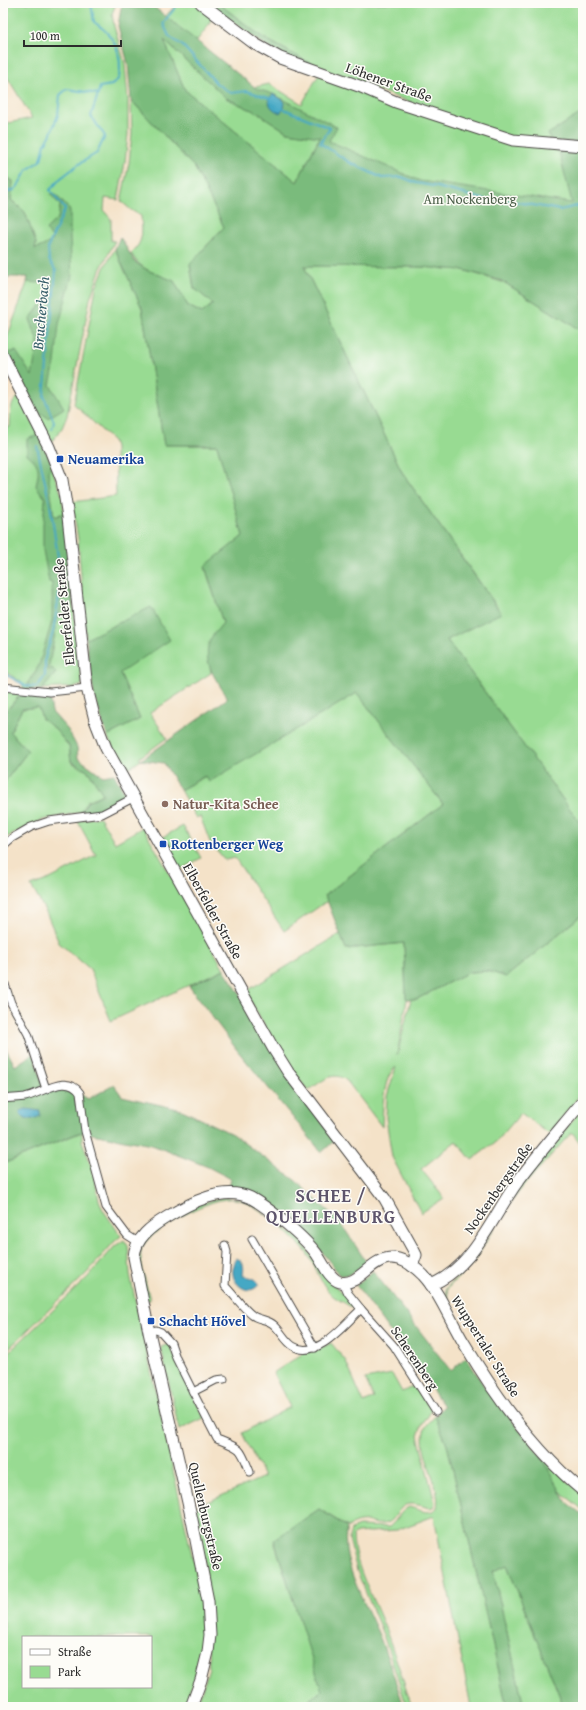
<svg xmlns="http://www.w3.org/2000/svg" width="586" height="1710" viewBox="0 0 586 1710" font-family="'Gentium Book Plus',serif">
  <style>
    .green { fill: #98db92; stroke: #62835e; fill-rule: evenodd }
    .forest { fill: #7abb7c; stroke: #527354; fill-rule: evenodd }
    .water { fill: #44a8c4; stroke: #386a78 }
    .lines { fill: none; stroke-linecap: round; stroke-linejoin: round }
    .stream { stroke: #44a8c4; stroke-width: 2 }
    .street-casing { stroke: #494643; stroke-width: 9 }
    .secondary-casing { stroke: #494643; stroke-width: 13 }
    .street { stroke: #fff; stroke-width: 7 }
    .secondary { stroke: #fff; stroke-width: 11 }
    .transit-dot { fill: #1a4fb4; stroke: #fdfcf7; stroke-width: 1.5 }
    .education-dot { fill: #8d6e63; stroke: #fdfcf7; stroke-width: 1.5 }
    .labels { text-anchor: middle; stroke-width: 3; stroke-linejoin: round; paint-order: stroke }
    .street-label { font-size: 14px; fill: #2b2b2b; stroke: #fdfcf7 }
    .park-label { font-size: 14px; fill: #4c604a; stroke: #fdfcf7 }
    .transit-label { font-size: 14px; font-weight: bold; fill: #164399; stroke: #fdfcf7; text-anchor: start }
    .education-label { font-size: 14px; font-weight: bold; fill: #785e54; stroke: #fdfcf7; text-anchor: start }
    .water-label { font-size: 15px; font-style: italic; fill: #355d68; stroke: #fdfcf7 }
    .district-label { font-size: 18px; font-weight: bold; letter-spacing: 1px; fill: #5d546b; stroke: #fdfcf7 }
  </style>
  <rect width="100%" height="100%" fill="#fdfcf7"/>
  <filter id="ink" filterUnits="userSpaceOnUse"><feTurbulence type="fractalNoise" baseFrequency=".025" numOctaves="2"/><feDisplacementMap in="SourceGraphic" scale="8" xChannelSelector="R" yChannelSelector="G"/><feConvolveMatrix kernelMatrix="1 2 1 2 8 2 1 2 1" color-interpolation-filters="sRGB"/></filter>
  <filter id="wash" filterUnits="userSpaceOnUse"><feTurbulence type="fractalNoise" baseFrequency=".012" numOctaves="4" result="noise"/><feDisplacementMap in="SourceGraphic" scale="16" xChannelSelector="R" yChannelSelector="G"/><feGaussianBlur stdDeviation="0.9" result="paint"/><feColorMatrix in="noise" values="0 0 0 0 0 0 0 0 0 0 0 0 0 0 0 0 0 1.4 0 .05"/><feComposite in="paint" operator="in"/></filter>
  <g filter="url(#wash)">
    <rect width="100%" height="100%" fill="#f4e2c8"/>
    <g class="green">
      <path d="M3,3h113l-4,11 2,12 11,38 3,36v34l-3,28 -7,38 -13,-2 -1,13 7,8v22h4l-15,29 -10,29 -23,117 -5,12 -10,13 -48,-95 23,-63 9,-39 -11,-32 -14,-12 2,-19 -10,-7v-50l29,-6 -29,-48z"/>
      <path d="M178,3h17l17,15 -7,12 -16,21 49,40 31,-7 33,20 17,-30 63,25 187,51 14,173 -265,-183 -21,42 -112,-92 -22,-51 36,34 -42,-48zM226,98l83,37 -22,-3 -29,-19z"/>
      <path d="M218,3h365v140l-70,-5 -77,-26 -119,-45 -55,-30z"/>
      <path d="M131,100l64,68 29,59 -34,37 4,24 19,16 -11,9 -14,-7 -14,-25c-17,-7 -35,-11 -43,-28 13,-11 11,-20 10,-37l-10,-6 -10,-9 8,-38 3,-30z"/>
      <path d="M115,249l27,59 22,137h53l26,91 -38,31 18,56c-15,20 -17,24 -12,50l-61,40 17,25 -28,20 2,2 -16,11 -18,-35 33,-17 -20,-46 -34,-34 -8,-100 -6,-37 44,-6 -1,-49 -2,-6 -39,-37 22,-116 8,-20z"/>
      <path d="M304,266l116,1 43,3 42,13 75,47 3,8v489l-136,-187 54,-28 -98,-138z"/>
      <path d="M19,397l20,38 23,60 20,190 -6,2 -52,3 -3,-8 -18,-12v-242l7,-1c1,-12 -2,-23 9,-30z"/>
      <path d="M3,691l18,2 -18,22z"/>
      <path d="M357,693l86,111 -118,91 2,6 -43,30 -49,-73 -10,2 -15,-18 -10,-26 -4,2 -16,-28 26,-14 3,5z"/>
      <path d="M38,707l4,12 11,8 16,19 2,16 18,10 15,22 -17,7 -6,11 -39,8 -35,17 -4,-4v-49l25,-33 -18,-19 12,-23z"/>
      <path d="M100,817l15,26 28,-16 81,142 -113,52 -21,-52 -31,-26 -13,-31 -15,-26 19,-7 46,-24 -19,-35z"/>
      <path d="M183,826l18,32 -22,12 -18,-32z"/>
      <path d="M583,914v177l-34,43 -28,-21 -23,27 -26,20 -16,-19 -35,28 23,29 -23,15 -29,-56 -6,-39 1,-22 9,-29c-14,10 -13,44 -14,60l-35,-46c-14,-12 -26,1 -39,10l-20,-27 -43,-72 95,-58 6,15 58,-6 2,55 1,1 -10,56 14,-56h6l52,-27 19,-1 18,6z"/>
      <path d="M583,1107v40l-11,-15 -46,51 -18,23 -33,54 -28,29 1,8 5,15 -7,-13v-11l18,-18 15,-19 44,-69z"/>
      <path d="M82,1132v9l10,26 7,33 4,10 18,26 -7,6 -28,32 -83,80v-190z"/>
      <path d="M223,1197l25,4 52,38 32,46 6,3 18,19v3c-7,-5 -16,-9 -23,-14 -13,-11 -17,-31 -27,-44 -13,-16 -49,-49 -69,-53 -19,-3 -50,13 -65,23 -9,5 -29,18 -31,28 -2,14 6,36 9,50l-4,1 -8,-37 3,-21 6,-7 43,-29z"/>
      <path d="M124,1240l4,6 2,28 5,25 63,283c6,47 8,82 -16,125h-179v-349l85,-81 27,-31zM23,1637h128v50h-128z"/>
      <path d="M331,1343l14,17 19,43 10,-5 -9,-19 27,-5 10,18 12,-6 18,24 -11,17 -3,9 17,67 -2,4 -3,1c-16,-4 -25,-9 -34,7 -3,4 -5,7 -9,8 -14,5 -20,-8 -39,4l-29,-18 -45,32 49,150 -25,16h-102l13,-38 -4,-103 -9,-59 68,-30 -22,-44 48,-26 -17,-34 32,-21 9,-1z"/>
      <path d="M169,1344l35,74 -25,12 -18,-83z"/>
      <path d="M435,1416l12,28 60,263h-36l-37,-191 -37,14 -40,3 -4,2c0,28 22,67 32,93 10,26 18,53 27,79h-5l-23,-70 -27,-66 -8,-32 2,-10 8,-3 30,1c8,-6 11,-16 20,-20 10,2 19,9 28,1 5,-25 -21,-55 -12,-80 2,-4 7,-8 10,-12z"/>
      <path d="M541,1456l42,39v15l-23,-19z"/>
      <path d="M507,1565l57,142h-40l-31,-136z"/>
    </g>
    <g class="forest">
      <path d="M124,3h23l7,4 103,82 16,5 64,33 -8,14 91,40 152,22 -14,-55 25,1v189l-3,-8 -78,-49 -39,-11 -43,-3 -116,-1 99,208 98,139 -54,27 136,187v87l-77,63 -18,-6 -19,1 -52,27h-10l-1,-1 -2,-55 -58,6 -21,-54 118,-91 -86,-111 -148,89 -4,-6 -25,14 -16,-27 -23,-3 87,-62c-11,-17 -27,-36 -18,-58 3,-6 9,-12 13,-17l-18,-57 38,-30 -26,-91h-53l-22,-137 -27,-59 5,-12 15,25 12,8 27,11 14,25 14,7 11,-9 -19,-16 -4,-24 34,-37 -29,-59 -64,-68 -3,-36 -10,-38 3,-18zM164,40l62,58 32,15 29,19 33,5 -23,45 -112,-92z"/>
      <path d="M205,3h13l44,34 55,30 -36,-11z"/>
      <path d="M583,112v31l-31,-2 -4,-7z"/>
      <path d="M3,175l10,6 -2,19 14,12 11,31 -1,6 8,-3 10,-6 -7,-11 12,-11 2,-13 -10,-11h5l15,16v27l2,39 -13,48 -4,39 -5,22 14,23 -16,10 -11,-8 -30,-57 9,-2 16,25 6,-34 -8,-23 9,-12 8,-3 5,-20 -25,-2 1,-5h-25z"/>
      <path d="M39,435l13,29 -4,8 6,44h3l7,-4 9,94 -10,-1 -5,13 -10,52 4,-2 4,5 -14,17h-14v-8l4,-5 7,-12 13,-44v-38l-3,-1 -6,-32v-26l2,-26 -9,-12c3,-16 5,-21 -9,-32v-15z"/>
      <path d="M151,607l19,33 -50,33 20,46 -33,17 -13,-41 -8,-56z"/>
      <path d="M21,694h28l3,18 16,18 9,17 1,11 25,18 11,-2 11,20 -3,6 -21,10 -20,2 6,-10 16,-8 -14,-22 -18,-11 -2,-15 -16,-19 -11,-8 -4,-12 -16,2 -12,23 18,19 -25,33v-69z"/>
      <path d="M224,969l110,172 -13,12 -3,-5 -81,-98 -48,-64z"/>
      <path d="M3,1043l12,23 19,-13 9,34 -19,7 -21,2z"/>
      <path d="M114,1085l8,11 60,14 50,24 64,47 44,41 27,41 -18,12h-9l-19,-24 -47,-43 -54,-17 9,-4 2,-8 -23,-12 -56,-22 -71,-13 -78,32v-63l53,-13 12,-1 20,12z"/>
      <path d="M373,1271l78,100 15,-14 20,32 55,67 26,47 16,12v192h-19l-57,-142 -14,6 31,136h-17l-60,-263 -12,-28 9,-10 -88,-121z"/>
      <path d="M319,1509l28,18c-9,35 23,83 35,116 8,21 15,43 22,64h-106l24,-16 -48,-151z"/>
    </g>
    <g class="water">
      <path d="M273,94l10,6 2,3 -1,6 -4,4c-7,-3 -12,-7 -11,-15z"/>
      <path d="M26,1109l14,2v5c-8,5 -13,4 -20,-2v-3z"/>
      <path d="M236,1258c9,4 8,9 7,18 6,1 13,1 16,8 -8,13 -25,2 -26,-10 -1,-5 2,-12 3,-16z"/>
    </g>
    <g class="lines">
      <g class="stream">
        <path d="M179,3l-16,20 6,13 14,10 34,38 14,9 16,-2 22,7"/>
        <path d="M284,109l46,19 -10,15 29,19 33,16 20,-1 14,6 17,3 57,15h21l49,9 17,-4 6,1"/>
        <path d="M3,187l6,5 5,-2 4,-4 9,-16 14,-10 4,-16 5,-8 8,-21 2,-20 7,-6 31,5 2,-7 12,-2 7,-7c4,-25 -4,-43 -25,-56l-3,-19"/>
        <path d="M52,429l2,-7 -10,-26 12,-125 -7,-11 -1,-13 17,-38 -15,-19 11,-12 18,-14 18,-11 8,-17 -14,-20 7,-22"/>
        <path d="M3,673l23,13 11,1 8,-11v-18l8,-26 7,-42v-20l-10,-66 -13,-58"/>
      </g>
    </g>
  </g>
  <g filter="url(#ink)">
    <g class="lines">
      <g class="street-casing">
        <g id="street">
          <path d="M3,687l47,5 37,-4"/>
          <path d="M3,846l9,-8 19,-11 18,-6 53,-7 31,-16"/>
          <path d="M3,978l8,25 17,31 18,55"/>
          <path d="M3,1099c7,-1 15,-1 22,-2 18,-4 42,-24 55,-4l5,38 21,76 21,28 11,7"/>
          <path d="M252,1239l63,109"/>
          <path d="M225,1245l2,7 -2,34c9,9 17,21 27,29 6,5 16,4 22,10 7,6 11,16 19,21 23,15 52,-22 68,-37"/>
          <path d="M343,1282l5,11 13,16 33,37 42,66"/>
          <path d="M149,1332l7,-2 5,2 10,11 5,15 17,34"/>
          <path d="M224,1379l-8,1 -23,12 24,47c25,10 23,8 33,33"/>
        </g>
      </g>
      <g class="secondary-casing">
        <g id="secondary">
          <path d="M201,3l54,41 25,14 79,28 37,16 117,38 70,6"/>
          <path d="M3,356l46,91 13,33 6,37 19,171 8,32 11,28 167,300 15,24 97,127 29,52 2,4 -4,11"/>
          <path d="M431,1285c44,-19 60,-67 87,-104 20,-27 43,-53 65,-80"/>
          <path d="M191,1707l10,-27 7,-28 2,-17 -2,-34 -16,-81 -43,-188 -15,-75c1,-19 18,-31 33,-40 23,-14 56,-32 84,-19 11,6 21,14 31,22 12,10 24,20 34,33 6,8 13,26 24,29 26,7 38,-52 83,-7 17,18 28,47 41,68 32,54 70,108 119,148"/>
        </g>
      </g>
      <use href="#street" class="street"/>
      <use href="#secondary" class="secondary"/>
    </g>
  </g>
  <g class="transit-dot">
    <rect x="56" y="455" width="8" height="8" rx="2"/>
    <rect x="159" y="840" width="8" height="8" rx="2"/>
    <rect x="147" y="1317" width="8" height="8" rx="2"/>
  </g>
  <circle class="education-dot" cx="165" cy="804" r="4"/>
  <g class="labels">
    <g class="street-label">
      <text transform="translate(389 82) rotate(20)" y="5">Löhener Straße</text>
      <text transform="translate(64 612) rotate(-96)" y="5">Elberfelder Straße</text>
      <text transform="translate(213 911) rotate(61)" y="5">Elberfelder Straße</text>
      <text transform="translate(498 1188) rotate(-55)" y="5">Nockenbergstraße</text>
      <text transform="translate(486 1346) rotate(58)" y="5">Wuppertaler Straße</text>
      <text transform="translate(415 1358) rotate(56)" y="5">Scherenberg</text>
      <text transform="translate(206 1516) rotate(77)" y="5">Quellenburgstraße</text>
    </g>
    <g class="park-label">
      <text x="470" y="204">Am Nockenberg</text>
    </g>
    <g class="transit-label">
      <text x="68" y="464">Neuamerika</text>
      <text x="171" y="849">Rottenberger Weg</text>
      <text x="159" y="1326">Schacht Hövel</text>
    </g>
    <g class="education-label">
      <text x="173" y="809">Natur-Kita Schee</text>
    </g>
    <g class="water-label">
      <text transform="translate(41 313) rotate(-85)" y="5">Brucherbach</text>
    </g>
    <g class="district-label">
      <text x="331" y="1202">SCHEE /<tspan x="331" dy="21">QUELLENBURG</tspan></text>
    </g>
  </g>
  <rect width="586" height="1710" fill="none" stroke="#fdfcf7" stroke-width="16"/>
  <rect x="22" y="1636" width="130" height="52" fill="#fdfcf7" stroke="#a9a8a5"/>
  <rect x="30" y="1649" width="20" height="6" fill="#ffffff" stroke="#a9a8a5"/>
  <text x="58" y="1656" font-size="12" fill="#2b2b2b">Straße</text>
  <rect x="30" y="1666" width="20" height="12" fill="#98db92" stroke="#a9a8a5"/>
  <text x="58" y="1676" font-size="12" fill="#2b2b2b">Park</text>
  <path d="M24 40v6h97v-6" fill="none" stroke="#2b2b2b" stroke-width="2"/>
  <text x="30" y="40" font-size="12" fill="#2b2b2b" stroke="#fdfcf7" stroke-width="3" paint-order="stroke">100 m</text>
</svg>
